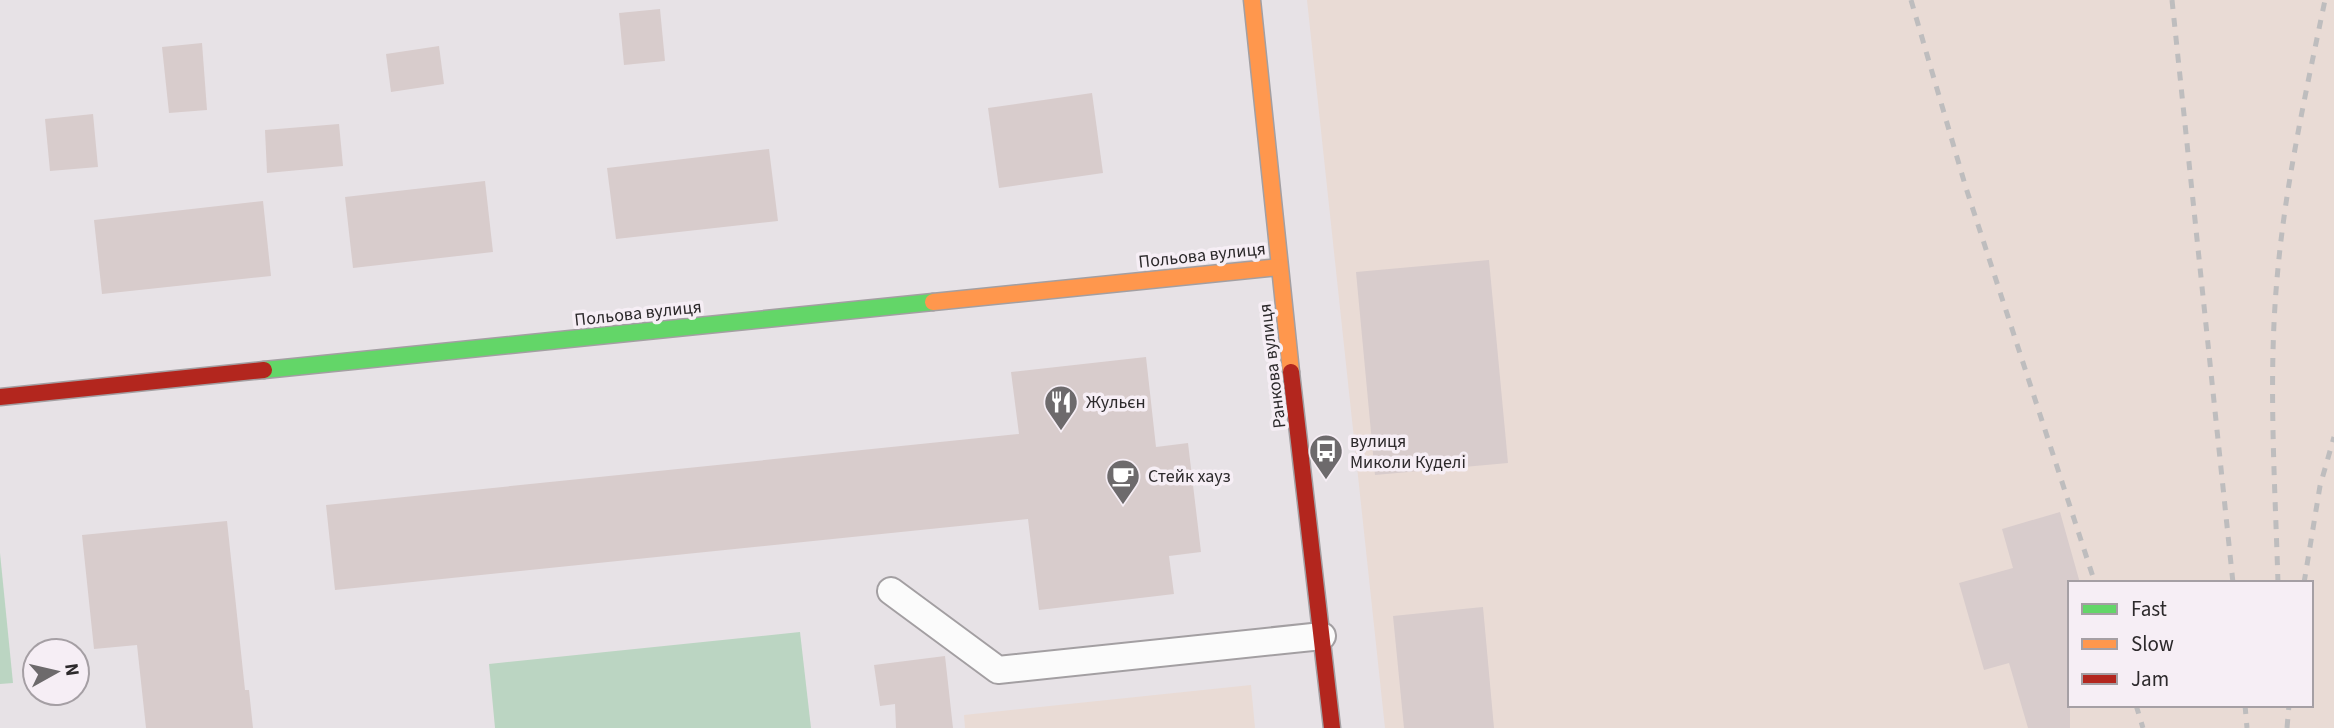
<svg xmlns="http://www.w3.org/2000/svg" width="2334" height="728" viewBox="0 0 2334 728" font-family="'Source Sans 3',sans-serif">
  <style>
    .industrial { fill: #e9dbd5; fill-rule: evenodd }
    .green { fill: #bbd5c2 }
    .building { fill: #d8cccc }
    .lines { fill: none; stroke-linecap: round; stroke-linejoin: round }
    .lane-casing { stroke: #a39fa2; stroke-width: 30 }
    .fast-casing { stroke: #a39fa2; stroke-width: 19 }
    .slow-casing { stroke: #a39fa2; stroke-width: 19 }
    .jam-casing { stroke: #a39fa2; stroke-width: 19 }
    .lane { stroke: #fbfbfb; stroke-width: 26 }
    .fast { stroke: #63d668; stroke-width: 16 }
    .slow { stroke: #ff974d; stroke-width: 16 }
    .jam { stroke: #b3261e; stroke-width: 16 }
    .rail { stroke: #bebdbe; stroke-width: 5; stroke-dasharray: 9 9; stroke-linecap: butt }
    .labels { text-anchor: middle; stroke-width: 7; stroke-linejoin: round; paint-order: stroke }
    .street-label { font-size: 18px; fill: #2c292b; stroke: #f6eef5 }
    .poi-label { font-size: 18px; fill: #2c292b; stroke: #f6eef5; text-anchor: start }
  </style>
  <rect width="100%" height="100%" fill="#e7e2e6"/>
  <g class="industrial">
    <path d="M1307,0h1027v728h-949zM2070,583h241v122h-241z"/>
    <path d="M1251,685l4,43h-290l-1,-13z"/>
  </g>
  <g class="green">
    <path d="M0,553l13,130 -13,1z"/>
    <path d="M800,632l11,96h-316l-6,-64z"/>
  </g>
  <g class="building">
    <path d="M660,9l5,52 -41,4 -5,-52z"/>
    <path d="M202,43l5,67 -38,3 -7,-66z"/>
    <path d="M439,46l5,38 -53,8 -5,-38z"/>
    <path d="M1092,93l11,80 -104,15 -11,-80z"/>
    <path d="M93,114l5,53 -48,4 -5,-52z"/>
    <path d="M339,124l4,42 -76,7 -2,-43z"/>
    <path d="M769,149l9,72 -162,18 -9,-71z"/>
    <path d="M485,181l8,71 -140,16 -8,-71z"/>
    <path d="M263,201l8,75 -169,18 -8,-74z"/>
    <path d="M1489,260l19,203 -133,12 -19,-203z"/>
    <path d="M1146,357l10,90 32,-4 13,109 -32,4 5,38 -135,16 -11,-91 -693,71 -9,-85 693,-71 -8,-62z"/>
    <path d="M2060,512l20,71h-10v145h-42l-19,-65 -25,7 -25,-87 54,-15 -11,-39z"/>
    <path d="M227,521l18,169h4l4,38h-107l-9,-83 -43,4 -12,-114z"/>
    <path d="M1483,607l11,121h-90l-11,-112z"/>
    <path d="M945,656l8,72h-57l-1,-24 -15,2 -6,-41z"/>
  </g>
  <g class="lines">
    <g class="lane-casing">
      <path id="lane" d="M891,591l107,79 324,-34"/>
    </g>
    <g class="fast-casing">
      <path id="fast" d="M264,370l669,-68"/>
    </g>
    <g class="slow-casing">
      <g id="slow">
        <path d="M1252,0l39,372"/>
        <path d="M933,302l346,-35"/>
      </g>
    </g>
    <g class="jam-casing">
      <g id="jam">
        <path d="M1291,372l41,356"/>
        <path d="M0,397l264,-27"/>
      </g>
    </g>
    <use href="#lane" class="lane"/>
    <use href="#fast" class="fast"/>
    <use href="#slow" class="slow"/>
    <use href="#jam" class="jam"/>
    <g class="rail">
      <path d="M1911,0l55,188 129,395"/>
      <path d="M2172,0l61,583"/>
      <path d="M2278,583c-3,-101 -10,-204 -1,-304 8,-94 29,-187 48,-279"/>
      <path d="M2304,583l16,-97 14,-49"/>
      <path d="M2136,705l7,23"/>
      <path d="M2245,705l2,23"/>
      <path d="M2287,728l2,-23"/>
    </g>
  </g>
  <defs>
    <g id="restaurant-pin" transform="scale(1.75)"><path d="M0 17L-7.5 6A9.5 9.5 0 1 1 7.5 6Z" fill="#6d6a6c" stroke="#f6eef5"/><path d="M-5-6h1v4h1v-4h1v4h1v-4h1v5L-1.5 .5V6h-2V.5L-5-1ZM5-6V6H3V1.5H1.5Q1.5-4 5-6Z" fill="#fff"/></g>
    <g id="bus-pin" transform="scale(1.75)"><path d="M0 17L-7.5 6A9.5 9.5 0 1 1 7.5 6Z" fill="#6d6a6c" stroke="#f6eef5"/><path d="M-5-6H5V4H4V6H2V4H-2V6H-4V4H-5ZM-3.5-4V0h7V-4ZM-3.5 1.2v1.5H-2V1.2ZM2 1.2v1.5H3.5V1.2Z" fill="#fff"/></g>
    <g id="cafe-pin" transform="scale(1.75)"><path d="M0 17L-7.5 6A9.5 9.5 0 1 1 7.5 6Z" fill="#6d6a6c" stroke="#f6eef5"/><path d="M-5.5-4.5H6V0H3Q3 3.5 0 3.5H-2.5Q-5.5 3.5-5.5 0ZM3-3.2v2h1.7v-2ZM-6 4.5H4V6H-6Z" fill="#fff"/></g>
  </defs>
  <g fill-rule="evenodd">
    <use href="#restaurant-pin" x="1061" y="402"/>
    <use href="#bus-pin" x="1326" y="451"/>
    <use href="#cafe-pin" x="1123" y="476"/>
  </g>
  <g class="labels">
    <g class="street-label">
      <text transform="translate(1202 255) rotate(-6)" y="6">Польова вулиця</text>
      <text transform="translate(638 313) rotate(-6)" y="6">Польова вулиця</text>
      <text transform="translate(1272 366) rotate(-97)" y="6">Ранкова вулиця</text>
    </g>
    <g class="poi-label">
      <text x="1086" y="408">Жульєн</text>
      <text x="1350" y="447">вулиця<tspan x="1350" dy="21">Миколи Куделі</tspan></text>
      <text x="1148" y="482">Стейк хауз</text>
    </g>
  </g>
  <rect x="2068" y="581" width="245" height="126" fill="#f6eef5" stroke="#a59fa4" stroke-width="2"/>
  <rect x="2082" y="604" width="35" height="10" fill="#63d668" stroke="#a59fa4" stroke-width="2"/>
  <text x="2131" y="616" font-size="21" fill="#2c292b">Fast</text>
  <rect x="2082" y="639" width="35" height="10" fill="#ff974d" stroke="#a59fa4" stroke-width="2"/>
  <text x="2131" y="651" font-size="21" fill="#2c292b">Slow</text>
  <rect x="2082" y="674" width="35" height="10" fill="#b3261e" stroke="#a59fa4" stroke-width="2"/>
  <text x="2131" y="686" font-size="21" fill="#2c292b">Jam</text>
  <g transform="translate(56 672) rotate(82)"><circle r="33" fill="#f6eef5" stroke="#a59fa4" stroke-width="2"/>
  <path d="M0-5L12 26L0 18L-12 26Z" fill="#6d6a6c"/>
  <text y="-10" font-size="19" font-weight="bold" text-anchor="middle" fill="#2c292b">N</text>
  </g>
</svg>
